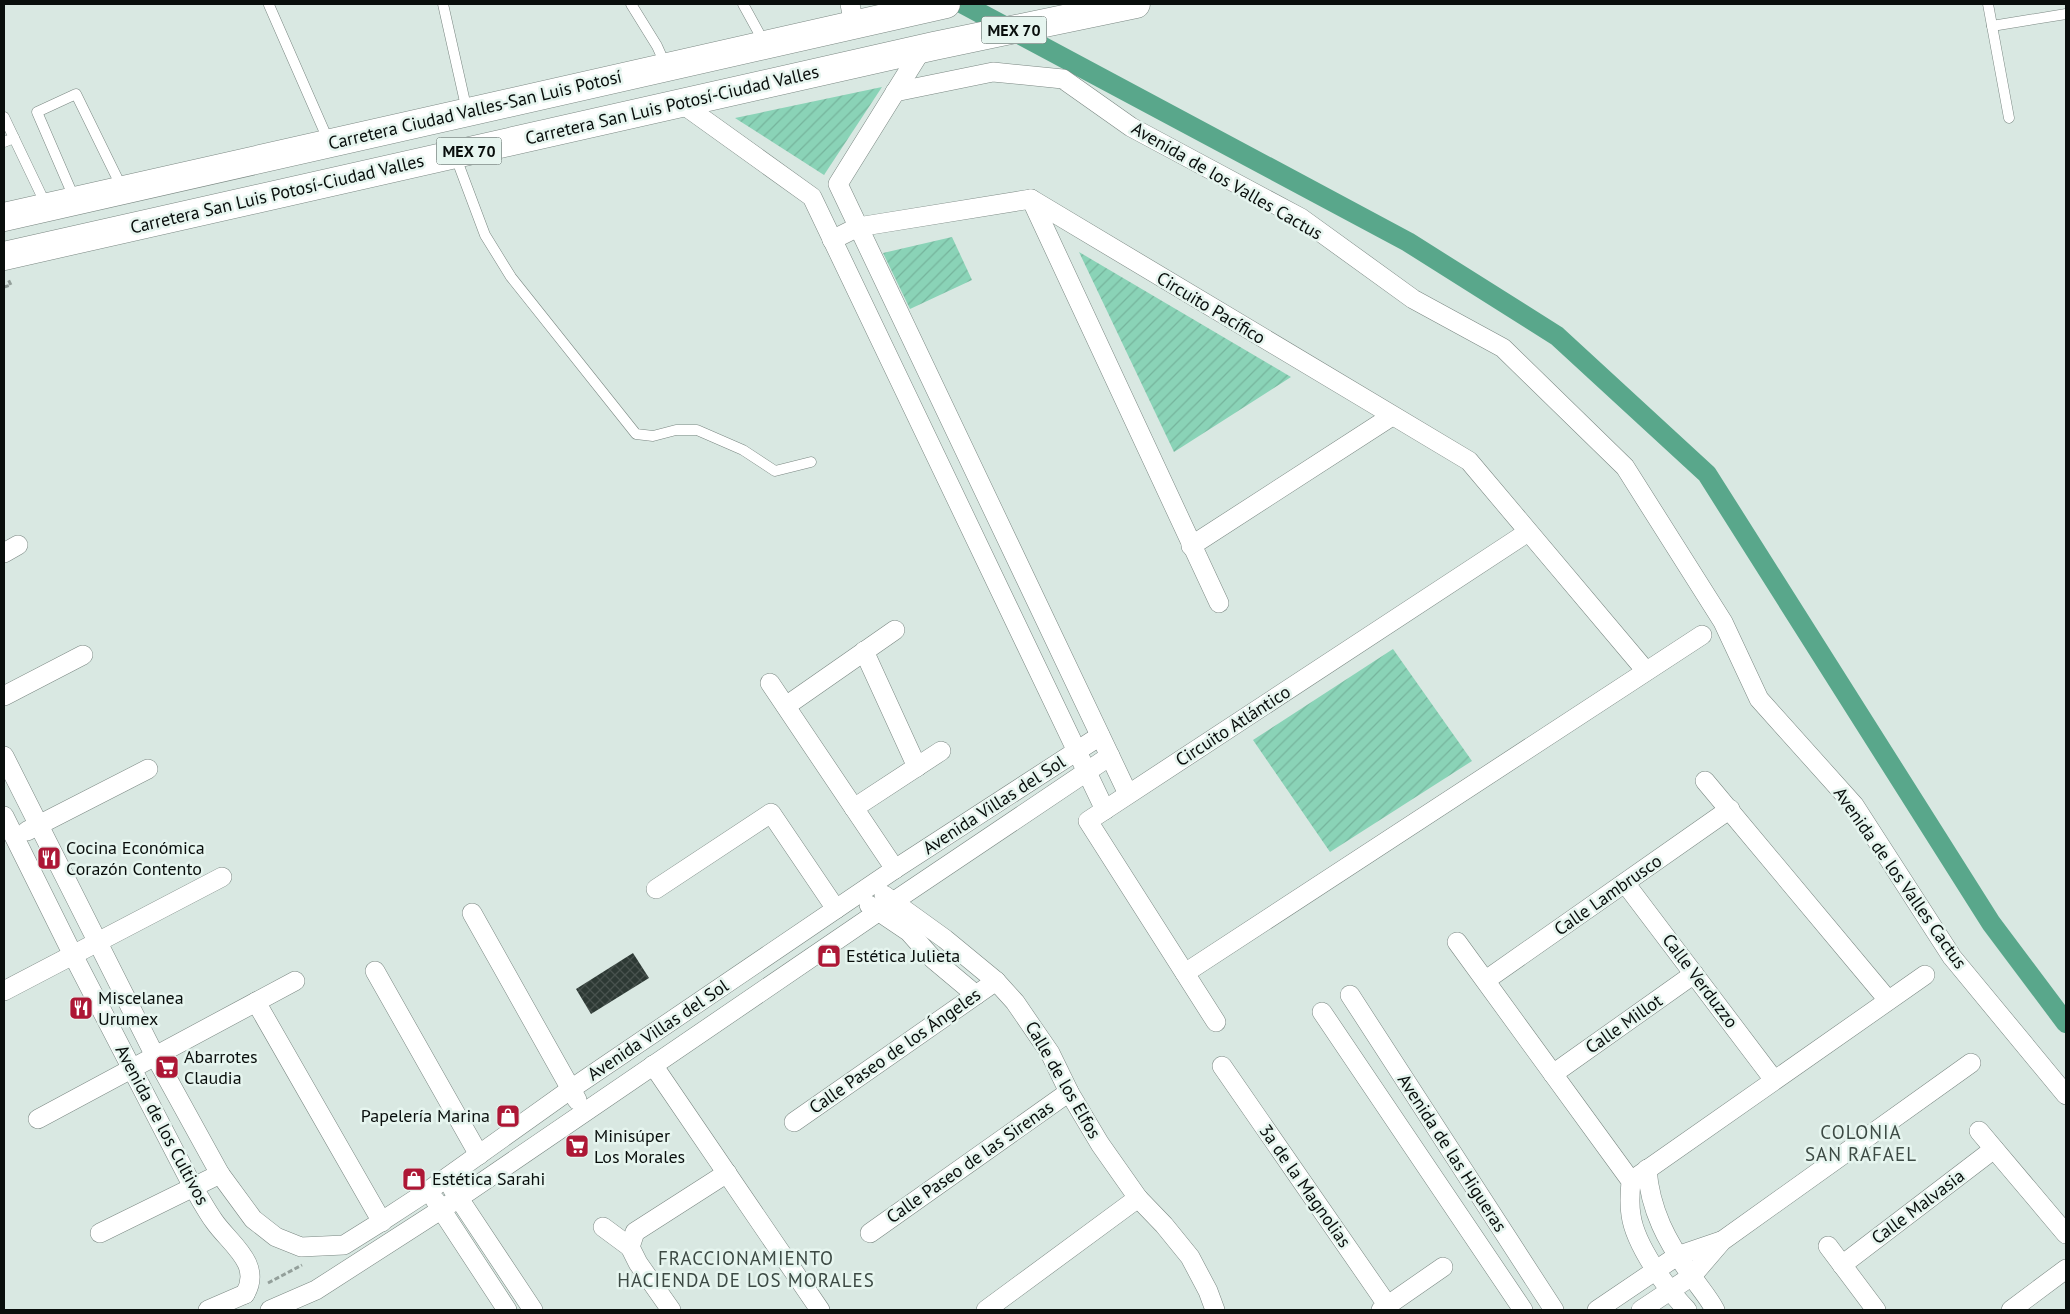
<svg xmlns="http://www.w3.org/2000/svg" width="2070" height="1314" viewBox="0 0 2070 1314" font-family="'PT Sans',sans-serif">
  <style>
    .garden { fill: url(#garden-furrows) }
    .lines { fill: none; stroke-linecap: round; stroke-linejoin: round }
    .canal { stroke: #59a78b; stroke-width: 20 }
    .building { fill: url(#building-cross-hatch) }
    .lane-casing { stroke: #7a8782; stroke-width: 11 }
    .street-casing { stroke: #7a8782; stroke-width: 20 }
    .primary-casing { stroke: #7a8782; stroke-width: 29 }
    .path { stroke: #939f9a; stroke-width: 3; stroke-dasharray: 5 2.5; stroke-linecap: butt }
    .lane { stroke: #fff; stroke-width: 10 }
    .street { stroke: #fff; stroke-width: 19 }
    .primary { stroke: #fff; stroke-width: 28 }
    .labels { text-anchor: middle; stroke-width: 5; stroke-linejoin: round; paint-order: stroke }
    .shield { fill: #e6f5ef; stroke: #4b5350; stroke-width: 1 }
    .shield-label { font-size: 16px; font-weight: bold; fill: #090e0c }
    .street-label { font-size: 18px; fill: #090e0c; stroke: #e6f5ef }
    .poi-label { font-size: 18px; fill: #090e0c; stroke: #e6f5ef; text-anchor: start }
    .neighbourhood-label { font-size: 19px; letter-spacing: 1px; fill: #3d4a44; stroke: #e6f5ef }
  </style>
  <defs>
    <pattern id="garden-furrows" width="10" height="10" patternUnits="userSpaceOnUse" patternTransform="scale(1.25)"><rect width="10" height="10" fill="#8ad3b7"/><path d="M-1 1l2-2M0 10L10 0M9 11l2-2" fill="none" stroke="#76b49c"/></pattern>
    <pattern id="building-cross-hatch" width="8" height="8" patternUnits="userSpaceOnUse" patternTransform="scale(1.25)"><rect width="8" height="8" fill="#2d3934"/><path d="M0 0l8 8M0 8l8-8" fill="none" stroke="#48524e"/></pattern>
  </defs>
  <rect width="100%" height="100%" fill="#d9e8e2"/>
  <g class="garden">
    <path d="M882,87l-58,88 -89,-57z"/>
    <path d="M952,237l20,43 -62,29 -27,-56z"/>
    <path d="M1079,252l212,125 -117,75z"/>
    <path d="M1393,649l79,112 -142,91 -77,-112z"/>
  </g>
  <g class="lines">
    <path class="canal" d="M963,4l445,238 149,94 150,138 284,449 75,100"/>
  </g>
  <path class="building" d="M633,953l16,25 -58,36 -15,-25z"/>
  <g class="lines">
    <g class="lane-casing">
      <g id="lane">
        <path d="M443,4l24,107"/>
        <path d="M631,4l26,42 9,20"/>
        <path d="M743,4l22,40"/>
        <path d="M1988,4l21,114"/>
        <path d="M269,5l60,137"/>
        <path d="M1992,26l74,-12"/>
        <path d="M4,117l10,21 -10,4"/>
        <path d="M14,138l33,69"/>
        <path d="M455,155l30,80 26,42 125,157 17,2 23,-6h21l46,20 32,21 36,-9"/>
        <path d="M75,200l-38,-88 39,-18 47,96"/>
      </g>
    </g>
    <g class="street-casing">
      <g id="street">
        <path d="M850,4l4,21"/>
        <path d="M922,49l-84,135 290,610"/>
        <path d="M895,92l98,-20 70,7 68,48 170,91 112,81 90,49 122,119 98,155 36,77 95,106 98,152 114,138"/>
        <path d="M681,103l131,94 293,613"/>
        <path d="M1031,199l188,404"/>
        <path d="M832,240l26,-13 173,-28 438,262 177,210"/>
        <path d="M1191,546l201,-130"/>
        <path d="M4,553l14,-8"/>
        <path d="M864,651l53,116"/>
        <path d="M770,683l125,186"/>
        <path d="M4,696l79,-41"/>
        <path d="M786,706l109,-76"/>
        <path d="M4,756l151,300 65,118 33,45 23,18 25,10 43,-2 32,-20 52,-34 143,-102 324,-220 205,-133"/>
        <path d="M1705,781l183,219"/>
        <path d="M854,808l87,-57"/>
        <path d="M4,816l69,139 120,232c7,11 13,23 21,34 15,22 49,43 31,73"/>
        <path d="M27,831l121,-62"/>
        <path d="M1625,883l149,197"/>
        <path d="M656,889l115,-76 65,96"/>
        <path d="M884,895l61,44 51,42 19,21 35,51 19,39 31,52 38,54 26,27 26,32 18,34 7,19"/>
        <path d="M869,905l40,27 24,27 43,36"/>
        <path d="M472,913l105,187"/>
        <path d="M1457,942l174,239c-1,11 -2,23 0,34 4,30 36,74 56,95"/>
        <path d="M375,971l104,184"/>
        <path d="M1185,973l517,-338"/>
        <path d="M1486,980l244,-171"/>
        <path d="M4,991l218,-114"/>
        <path d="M1350,995l204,315"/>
        <path d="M256,1002l126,220"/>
        <path d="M1322,1012l201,298"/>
        <path d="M1216,1022l-128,-201 440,-289"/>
        <path d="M653,1065l167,245"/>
        <path d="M1222,1066l166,240"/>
        <path d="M1553,1074l141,-100"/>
        <path d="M38,1119l257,-138"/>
        <path d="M794,1122l202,-141"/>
        <path d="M1979,1131l87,103"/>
        <path d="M1647,1169c3,41 20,73 44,106 8,12 18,23 24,35"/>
        <path d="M1631,1181l294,-206"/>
        <path d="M452,1188l81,122"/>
        <path d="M435,1200l72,110"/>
        <path d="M603,1227l27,20"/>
        <path d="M100,1233l120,-59"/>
        <path d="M870,1233l199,-141"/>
        <path d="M1828,1246l48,64"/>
        <path d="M1842,1265l152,-116"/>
        <path d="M208,1310l37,-16"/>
        <path d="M270,1310l46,-20 143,-92 419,-286 232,-156"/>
        <path d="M671,1310l-33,-47 -8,-16 5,-15 92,-59"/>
        <path d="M986,1310l152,-112"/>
        <path d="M1381,1310l62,-43"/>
        <path d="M1597,1310l80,-54 44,-15"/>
        <path d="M1641,1310l51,-34 30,-35 249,-178"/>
        <path d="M2011,1310l55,-41"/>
      </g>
    </g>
    <g class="primary-casing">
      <g id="primary">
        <path d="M4,217l942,-213"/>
        <path d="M4,256l930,-210 202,-42"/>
      </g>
    </g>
    <g class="path">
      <path d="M4,287l7,-2 -3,-6"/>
      <path d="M268,1283l34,-18"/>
    </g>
    <use href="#lane" class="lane"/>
    <use href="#street" class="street"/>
    <use href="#primary" class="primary"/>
  </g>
  <defs>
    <g id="restaurant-square" transform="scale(1.25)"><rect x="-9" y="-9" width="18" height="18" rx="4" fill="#ad1735" stroke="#e6f5ef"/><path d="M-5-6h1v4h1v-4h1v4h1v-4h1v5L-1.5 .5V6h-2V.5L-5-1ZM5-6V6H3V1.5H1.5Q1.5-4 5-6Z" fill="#fff"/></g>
    <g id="shop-square" transform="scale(1.25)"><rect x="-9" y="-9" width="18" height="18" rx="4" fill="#ad1735" stroke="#e6f5ef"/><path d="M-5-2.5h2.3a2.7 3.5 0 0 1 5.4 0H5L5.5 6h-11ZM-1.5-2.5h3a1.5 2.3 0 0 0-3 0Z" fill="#fff"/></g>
    <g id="supermarket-square" transform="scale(1.25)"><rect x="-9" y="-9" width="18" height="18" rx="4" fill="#ad1735" stroke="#e6f5ef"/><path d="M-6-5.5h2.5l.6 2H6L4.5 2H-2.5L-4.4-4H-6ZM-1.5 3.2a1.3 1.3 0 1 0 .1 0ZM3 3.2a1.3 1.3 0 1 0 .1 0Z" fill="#fff"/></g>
  </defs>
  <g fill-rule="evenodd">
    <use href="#restaurant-square" x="49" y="858"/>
    <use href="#shop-square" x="829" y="956"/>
    <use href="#restaurant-square" x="81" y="1008"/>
    <use href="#supermarket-square" x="167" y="1067"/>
    <use href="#shop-square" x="508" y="1116"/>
    <use href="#supermarket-square" x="577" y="1146"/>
    <use href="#shop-square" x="414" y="1179"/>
  </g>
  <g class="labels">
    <g class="shield">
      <rect x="981.5" y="16.5" width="65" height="27" rx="4"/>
      <rect x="436.5" y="137.5" width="65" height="27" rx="4"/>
    </g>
    <g class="shield-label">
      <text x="1014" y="36">MEX 70</text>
      <text x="469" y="157">MEX 70</text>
    </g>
    <g class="street-label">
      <text transform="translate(672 105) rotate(-13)" y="6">Carretera San Luis Potosí-Ciudad Valles</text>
      <text transform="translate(475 110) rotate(-13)" y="6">Carretera Ciudad Valles-San Luis Potosí</text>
      <text transform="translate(1227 181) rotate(30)" y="6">Avenida de los Valles Cactus</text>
      <text transform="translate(277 194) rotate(-13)" y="6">Carretera San Luis Potosí-Ciudad Valles</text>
      <text transform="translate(1211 308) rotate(31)" y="6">Circuito Pacífico</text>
      <text transform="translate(1233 726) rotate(-33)" y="6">Circuito Atlántico</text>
      <text transform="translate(994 805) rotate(-33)" y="6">Avenida Villas del Sol</text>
      <text transform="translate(1900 878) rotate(55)" y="6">Avenida de los Valles Cactus</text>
      <text transform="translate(1608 895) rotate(-35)" y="6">Calle Lambrusco</text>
      <text transform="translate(1700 981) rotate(53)" y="6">Calle Verduzzo</text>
      <text transform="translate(1624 1024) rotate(-35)" y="6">Calle Millot</text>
      <text transform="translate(658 1030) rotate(-34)" y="6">Avenida Villas del Sol</text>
      <text transform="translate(895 1051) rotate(-35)" y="6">Calle Paseo de los Ángeles</text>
      <text transform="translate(1063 1080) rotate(60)" y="6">Calle de los Elfos</text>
      <text transform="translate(162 1125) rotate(62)" y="6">Avenida de los Cultivos</text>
      <text transform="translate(1452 1153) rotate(57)" y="6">Avenida de las Higueras</text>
      <text transform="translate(970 1162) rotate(-35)" y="6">Calle Paseo de las Sirenas</text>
      <text transform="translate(1305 1186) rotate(55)" y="6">3a de la Magnolias</text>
      <text transform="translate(1918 1207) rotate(-37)" y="6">Calle Malvasia</text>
    </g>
    <g class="poi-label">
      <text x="66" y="854">Cocina Económica<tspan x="66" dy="21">Corazón Contento</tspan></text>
      <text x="846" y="962">Estética Julieta</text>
      <text x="98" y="1004">Miscelanea<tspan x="98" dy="21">Urumex</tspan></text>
      <text x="184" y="1063">Abarrotes<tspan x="184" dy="21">Claudia</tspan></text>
      <text x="490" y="1122" text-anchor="end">Papelería Marina</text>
      <text x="594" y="1142">Minisúper<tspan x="594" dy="21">Los Morales</tspan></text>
      <text x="432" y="1185">Estética Sarahi</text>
    </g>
    <g class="neighbourhood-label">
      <text x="1861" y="1139">COLONIA<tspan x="1861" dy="22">SAN RAFAEL</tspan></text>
      <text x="746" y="1265">FRACCIONAMIENTO<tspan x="746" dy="22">HACIENDA DE LOS MORALES</tspan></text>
    </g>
  </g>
  <rect width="2070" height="1314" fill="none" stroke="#090e0c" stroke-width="10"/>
</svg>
